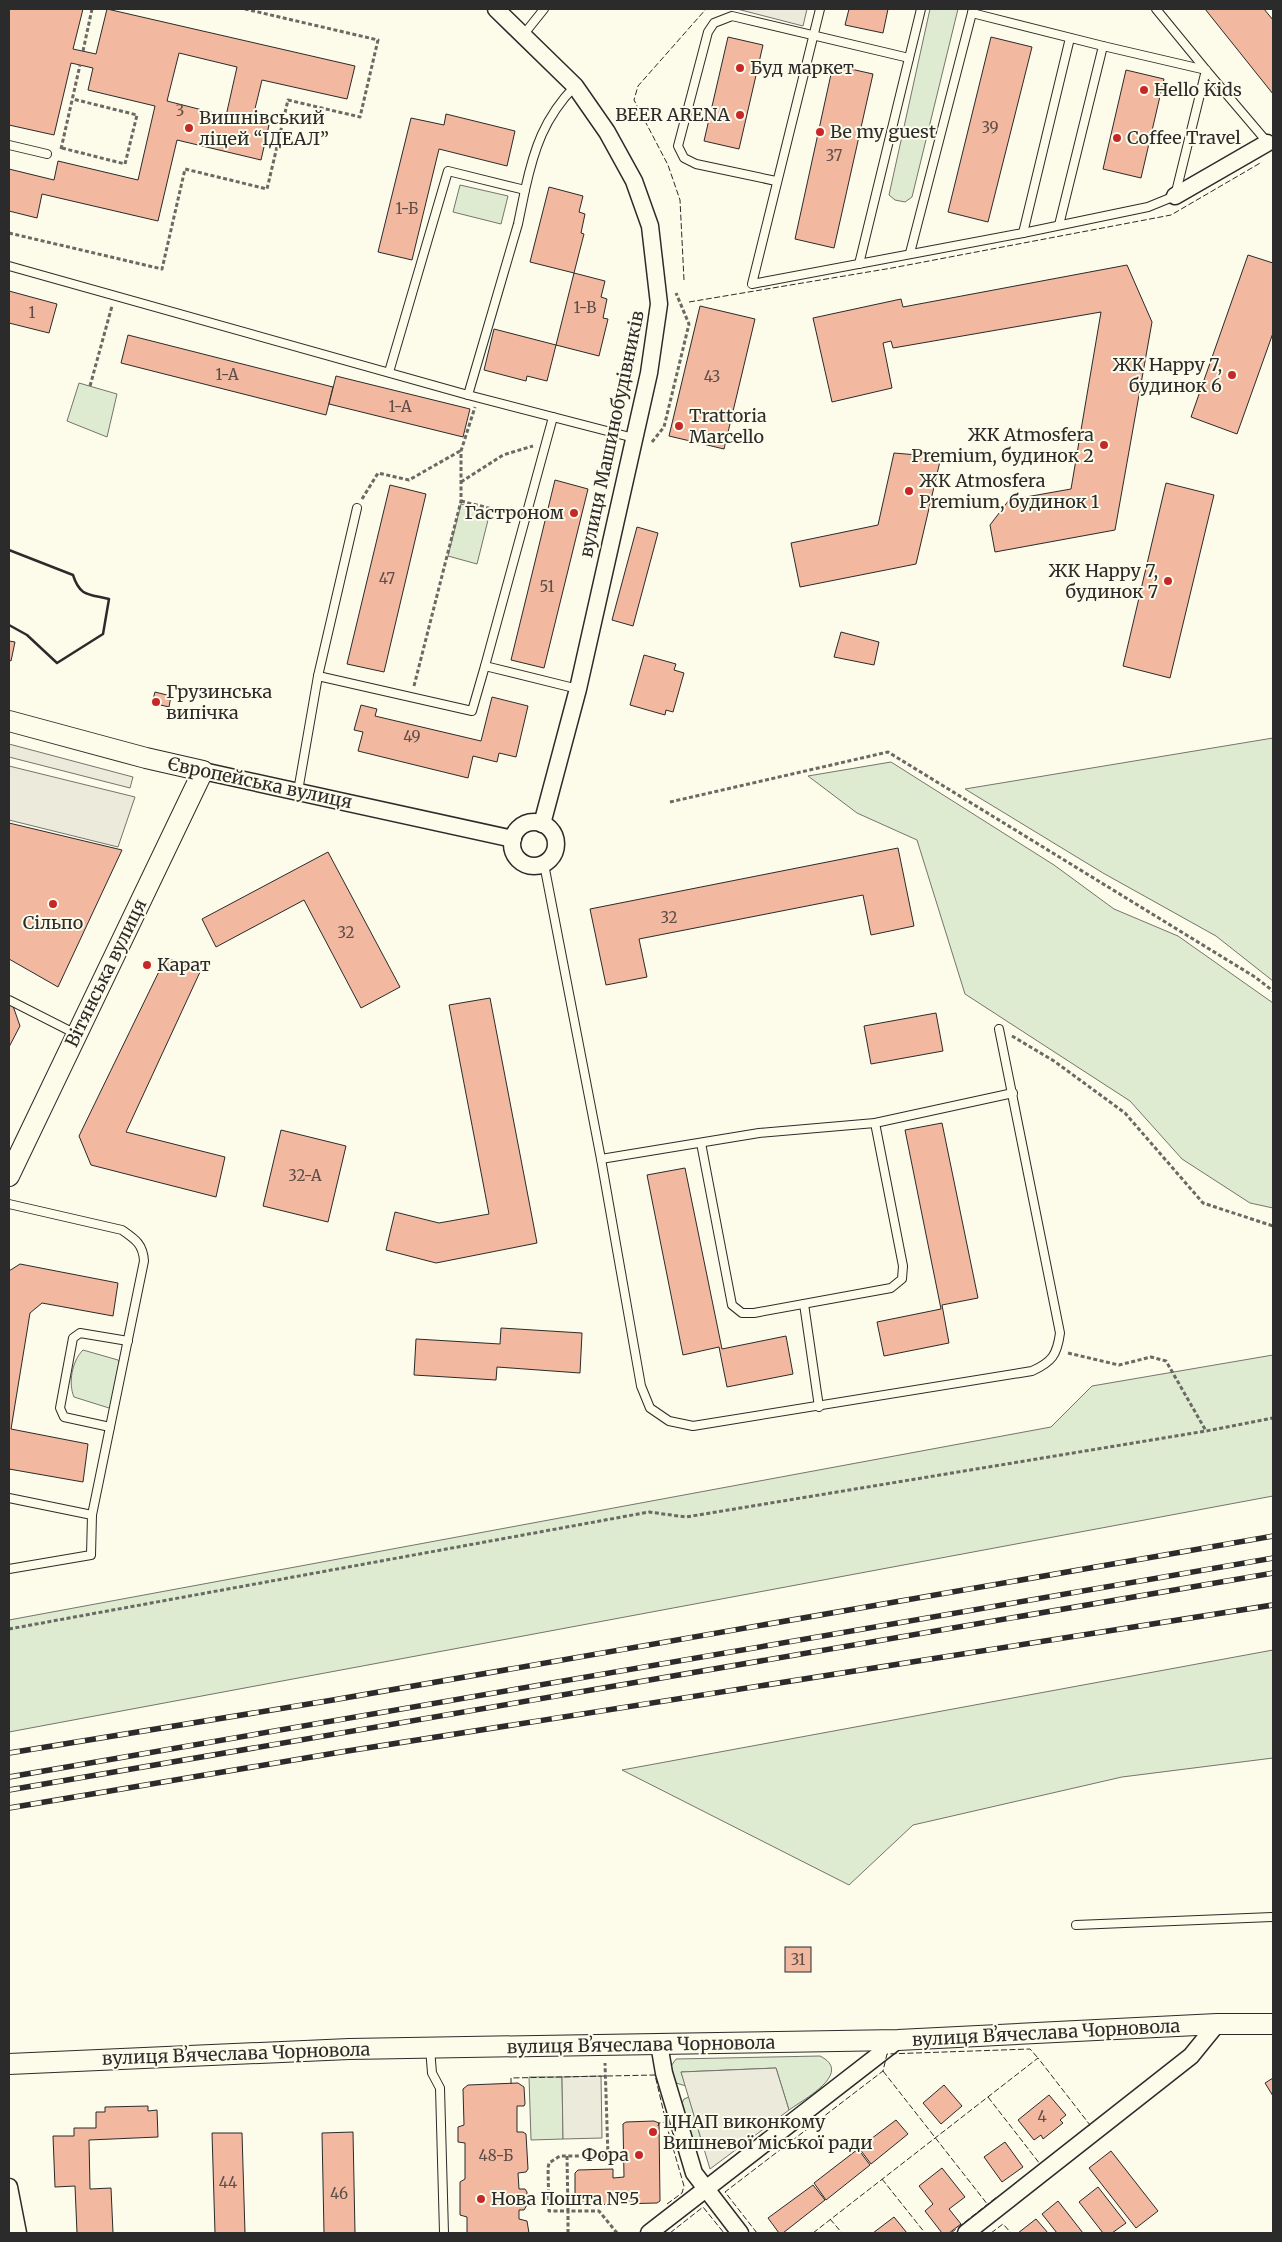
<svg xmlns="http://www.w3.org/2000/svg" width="1282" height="2242" viewBox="0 0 1282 2242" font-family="Merriweather,serif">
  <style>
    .green { fill: #deebd1; stroke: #74746e }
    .parking { fill: #eceadb; stroke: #74746e }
    .building { fill: #f2b8a0; stroke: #2b2b2b; fill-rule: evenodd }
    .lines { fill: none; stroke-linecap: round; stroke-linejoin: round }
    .service-casing { stroke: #2b2b2b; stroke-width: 10 }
    .minor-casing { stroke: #2b2b2b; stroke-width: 19 }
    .tertiary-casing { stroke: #2b2b2b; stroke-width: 22 }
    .path { stroke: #6a6964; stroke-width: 3; stroke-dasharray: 4 2.5; stroke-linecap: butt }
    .service { stroke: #fdfbea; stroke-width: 8 }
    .minor { stroke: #fdfbea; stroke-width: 16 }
    .tertiary { stroke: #fdfbea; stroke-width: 20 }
    .rail-casing { stroke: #2b2b2b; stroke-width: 5.5 }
    .rail { stroke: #fdfbea; stroke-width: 4; stroke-dasharray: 11; stroke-linecap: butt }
    .fence { stroke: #2b2b2b; stroke-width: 1; stroke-dasharray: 6 2.5; stroke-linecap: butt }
    .wall { stroke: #2b2b2b; stroke-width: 2.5 }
    .poi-dot { fill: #c62828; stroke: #fdfbea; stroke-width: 2 }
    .labels { text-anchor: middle; stroke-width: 4; stroke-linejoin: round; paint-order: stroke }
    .number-label { font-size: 15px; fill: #5d4e48 }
    .poi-label { font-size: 18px; fill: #2b2b2b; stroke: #fdfbea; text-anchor: start }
    .street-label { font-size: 18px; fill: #2b2b2b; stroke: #fdfbea }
  </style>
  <rect width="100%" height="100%" fill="#fdfbea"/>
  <g class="green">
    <path d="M930,9h28l-46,188 -7,5 -10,-2 -6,-5z"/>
    <path d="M460,185l48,11 -7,28 -48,-12z"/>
    <path d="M79,383l38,11 -10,43 -40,-16z"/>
    <path d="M461,504l29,8 -13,52 -29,-8z"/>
    <path d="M1273,738v243l-57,-45 -113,-63 -138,-84z"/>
    <path d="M891,762l163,103 60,44 64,27 95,67v205l-23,-5 -68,-44 -52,-58 -165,-107 -48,-154 -60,-27 -49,-37z"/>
    <path d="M83,1350l35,10c8,14 3,37 -9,48l-35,-11c-6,-14 -2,-36 9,-47z"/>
    <path d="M1273,1355v141l-1264,236v-112l1042,-193 41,-41z"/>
    <path d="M1273,1650v108l-151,19 -209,48 -64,60 -227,-115z"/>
    <path d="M820,2056c34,17 -16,43 -31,54l-13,-42 -95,4 5,14 -10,-3 -5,-17 5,-7z"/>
    <path d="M529,2077h33l1,62 -32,1z"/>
    <path d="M689,2097l14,49 -7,-1 -3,-3 -11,-39 2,-4z"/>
  </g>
  <g class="parking">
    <path d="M737,9h70l-4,17z"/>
    <path d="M9,744l124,33 -3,11 -121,-31z"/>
    <path d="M9,766l126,31 -17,50 -109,-27z"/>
    <path d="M776,2068l13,42 -79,59 -29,-97z"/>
    <path d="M601,2076l1,62 -39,1 -1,-62z"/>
  </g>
  <g class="building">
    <path d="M9,9h74l-10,40 23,5 11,-45 248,57 -8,33 -85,-19 -10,41 17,4 -8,35 -84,-20 -19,81 -116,-27 -5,24 -28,-7v-42l45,11 4,-19 80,19 17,-74 -67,-16 5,-22 -22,-5 -17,72 -45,-10zM179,53l58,14 -11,49 -59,-15z"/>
    <path d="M849,9h39l-5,24 -38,-8z"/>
    <path d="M1205,9h59l9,11v74z"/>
    <path d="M728,37l35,8 -24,104 -35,-8z"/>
    <path d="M991,37l41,10 -44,175 -40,-10z"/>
    <path d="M833,65l40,9 -39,174 -39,-9z"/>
    <path d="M1126,70l38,9 -23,99 -38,-9z"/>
    <path d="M446,114l69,17 -8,35 -68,-17 -27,111 -34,-8 33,-134 33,7z"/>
    <path d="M549,187l34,9 -4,16 6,2 -4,19 3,1 -10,39 -44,-11z"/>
    <path d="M1248,255l25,8v70l-36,101 -46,-17z"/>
    <path d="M1127,265l25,57 -37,208 -120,22 -5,-27 19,-25 62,-11 30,-177 -208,36 -2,-7 -8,2 9,45 -60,14 -19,-84 88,-19 2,8z"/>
    <path d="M574,273l31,8 -4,16 6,2 -4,19 5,1 -9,37 -43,-11z"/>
    <path d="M9,291l48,13 -8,29 -40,-10z"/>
    <path d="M700,306l55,13 -31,130 -55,-13z"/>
    <path d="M494,329l62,16 -9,36 -20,-5 -1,5 -42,-11z"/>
    <path d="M128,335l205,52 -7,28 -205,-52z"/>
    <path d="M336,376l134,33 -7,28 -134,-33z"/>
    <path d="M894,453l47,4 -25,107 -116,23 -9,-44 87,-18z"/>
    <path d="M555,480l33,9 -44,179 -33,-8z"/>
    <path d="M1166,483l48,12 -44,183 -47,-12z"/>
    <path d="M390,485l36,9 -42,178 -37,-8z"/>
    <path d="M637,527l21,6 -25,93 -21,-6z"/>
    <path d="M841,632l38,10 -5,23 -40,-8z"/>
    <path d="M9,641l6,1 -4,19 -2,-1z"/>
    <path d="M644,655l32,9 -2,6 10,3 -11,39 -7,-2 -1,5 -35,-10z"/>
    <path d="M155,692l16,4 -2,11 -17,-4z"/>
    <path d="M492,697l36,9 -12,51 -17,-4 -2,9 -24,-6 -5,22 -110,-27 5,-19 -9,-2 7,-25 16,4 -2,7 106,25z"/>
    <path d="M9,823l113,27 -64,137 -49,-28z"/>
    <path d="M898,848l16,78 -43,9 -8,-40 -224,44 8,38 -41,8 -16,-76z"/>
    <path d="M328,852l72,135 -39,21 -57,-108 -88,47 -14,-28z"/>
    <path d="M166,957l34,15 -74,160 99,25 -9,40 -125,-32 -12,-29z"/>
    <path d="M490,998l47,245 -101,20 -50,-13 9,-38 44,11 50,-9 -40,-209z"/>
    <path d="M9,1004l4,2 7,20 -11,21z"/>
    <path d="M936,1013l7,38 -72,13 -7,-38z"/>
    <path d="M942,1123l36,175 -36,7 7,38 -65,13 -7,-34 64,-13 -36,-179z"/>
    <path d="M281,1130l65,16 -18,76 -65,-16z"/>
    <path d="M685,1168l37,181 64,-13 7,38 -66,13 -8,-40 -36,8 -36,-180z"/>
    <path d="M20,1264l98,19 -5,33 -71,-13 -12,10 -19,116 77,15 -5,38 -74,-13v-198z"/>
    <path d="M501,1328l81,5 -2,40 -83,-6 -1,13 -82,-5 2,-36 84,5z"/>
    <rect x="785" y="1947" width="26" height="25"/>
    <path d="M1273,2078v18l-8,-13z"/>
    <path d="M518,2083l6,4 1,17 -1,2h-7v26h6l3,2 2,35 -2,3 -8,1 1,16h6l2,3v13l-3,5h-5v9l8,2 2,12h-62v-16l-7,-2v-33l5,-3v-36l-7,-1v-15l6,-2 -1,-36 5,-4z"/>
    <path d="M944,2085l18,21 -21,18 -18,-21z"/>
    <path d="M1049,2095l17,20 -6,5 3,3 -20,16 -2,-4 -7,5 -16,-20z"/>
    <path d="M148,2106v5l9,-1 1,27 -69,3 1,49 21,-1 2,45h-36l-2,-47 -20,1 -2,-51h21v-8h22v-16h9v-5z"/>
    <path d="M896,2120l12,14 -37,30 -12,-16z"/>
    <path d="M654,2121l5,2 1,78 -3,2 -80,2 -2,-3v-29l3,-3 35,-1v9l11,-1 -1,-53 3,-2z"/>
    <path d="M353,2132l2,101h-31l-2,-100z"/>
    <path d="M212,2133h30l3,100h-30z"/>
    <path d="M1005,2142l18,25 -21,15 -18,-25z"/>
    <path d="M858,2149l12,16 -44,35 -12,-17z"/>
    <path d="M1111,2151l47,60 -22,17 -47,-60z"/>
    <path d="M942,2168l23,29 -16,12 12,15 -12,9h-7l-17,-22 8,-7 -14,-18z"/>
    <path d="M813,2185l12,15 -42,33h-4l-11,-15z"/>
    <path d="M1098,2187l28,36 -14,10h-9l-24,-31z"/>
    <path d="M1058,2201l25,32h-26l-15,-19z"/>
    <path d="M894,2217l13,16h-34z"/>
    <path d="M1036,2219l12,14h-30z"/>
  </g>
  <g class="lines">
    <g class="service-casing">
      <g id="service">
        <path d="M820,9l-68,275 271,-51 125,-26 27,-11 31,-126 -103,-24"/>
        <path d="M1156,9l50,61 62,73"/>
        <path d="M972,13l131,33 -44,179"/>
        <path d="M524,34l20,-25"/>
        <path d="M9,145l38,9"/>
        <path d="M776,181l-80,-17 -12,-6 -6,-12 30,-114 6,-9 18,-7 177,42"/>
        <path d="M1023,233l47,-195"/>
        <path d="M910,253l63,-244"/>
        <path d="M859,264l62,-255"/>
        <path d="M9,266l459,129 166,43"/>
        <path d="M389,372l59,-201 77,19c9,-41 19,-72 50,-104"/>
        <path d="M468,395l50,-171 7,-34"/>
        <path d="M485,666l68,-249"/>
        <path d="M318,676l154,35 13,-45 93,23"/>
        <path d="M298,791l20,-115 39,-168"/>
        <path d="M544,864l57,295 40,227 9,22 19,13 24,5 339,-55c20,-9 25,-16 28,-38l-61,-304"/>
        <path d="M9,1000l67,34"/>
        <path d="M701,1143l31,162 10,8h12l137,-25 11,-9 1,-13 -28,-143"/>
        <path d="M601,1159l158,-26 116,-10 138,-30"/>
        <path d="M9,1204l113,26c13,9 21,14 22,31l-52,254 -1,40 -82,14"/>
        <path d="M804,1304l15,103"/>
        <path d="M110,1427l-46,-10 -4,-9 13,-70 7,-5 48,8"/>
        <path d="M9,1498l83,17"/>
        <path d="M1076,1925l197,-8"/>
        <path d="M430,2048l2,25 8,15 4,145"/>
      </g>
    </g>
    <g class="minor-casing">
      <g id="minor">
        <path d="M496,9l79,77 32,46 27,49 16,45 9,78 -10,69 -71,316 -36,135"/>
        <path d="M1175,196l92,-53"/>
        <path d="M203,771l310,68"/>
        <circle cx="534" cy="844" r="22"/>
        <path d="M659,2044l5,29 30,100 46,60"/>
        <path d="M9,2187l9,46"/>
        <path d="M649,2233l249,-193"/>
        <path d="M966,2233l225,-177 26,-32"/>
      </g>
    </g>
    <g class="tertiary-casing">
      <g id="tertiary">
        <path d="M9,721l137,37 57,13 -194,405"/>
        <path d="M9,2064l340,-15 549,-9 319,-16h56"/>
      </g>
    </g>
    <g class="path">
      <path d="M83,51l9,-42"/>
      <path d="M62,148l63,16 12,-49 -64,-16"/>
      <path d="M61,149l19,-84"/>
      <path d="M9,233l153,36 23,-100 82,20 21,-89 72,17 18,-77 -133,-31"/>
      <path d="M90,386l22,-80"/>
      <path d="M652,442l12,-15 25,-103 -13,-31"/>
      <path d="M461,482l42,-27 30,-9"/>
      <path d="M362,499l16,-26 31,7 51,-29"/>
      <path d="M461,501l55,14"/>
      <path d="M414,686l47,-185v-50l14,-44"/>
      <path d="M670,802l218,-50 367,225 18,14"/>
      <path d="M1012,1036l42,25 71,52 78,90 70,23"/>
      <path d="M1068,1353l51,12 32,-8 15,4 40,70"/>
      <path d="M9,1629l640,-117 37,5 520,-86 67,-13"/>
      <path d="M567,2156l1,55h31l18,22"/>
      <path d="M568,2233v-22h-19l-1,-43 1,-5 11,-7h48l-3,-93"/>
    </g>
    <use href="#service" class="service"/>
    <use href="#minor" class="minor"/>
    <use href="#tertiary" class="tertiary"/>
    <g class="rail-casing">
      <g id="rail">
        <path d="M9,1753l324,-53 940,-164"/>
        <path d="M9,1777l1264,-219"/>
        <path d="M9,1790l1264,-217"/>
        <path d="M9,1808l332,-56 932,-147"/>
      </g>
    </g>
    <use href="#rail" class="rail"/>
    <g class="fence">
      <path d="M684,280l-4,-80 -12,-35 -34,-65 4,-14 68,-77"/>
      <path d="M689,302l203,-34 279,-53 91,-53"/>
      <path d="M883,2071l105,134"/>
      <path d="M511,2084v-6l144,-3 11,47 -7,1 -1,3"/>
      <path d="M988,2097l52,67"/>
      <path d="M882,2179l43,54"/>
      <path d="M667,2204l15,-11 2,-7 -17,-59"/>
      <path d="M830,2219l12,14"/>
      <path d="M670,2233l33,-26 21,26"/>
      <path d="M757,2233l-32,-41 158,-121 4,-17 143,-5 8,9"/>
      <path d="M813,2233l225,-175 52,67 -3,2"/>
      <path d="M951,2233l47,-37"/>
      <path d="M991,2233l12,-9 8,9"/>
    </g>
    <path class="wall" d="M9,550l64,25c7,22 16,19 36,24l-6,35 -46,29 -30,-28 -18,-10"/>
  </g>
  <g class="poi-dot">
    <circle cx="740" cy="68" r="5"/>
    <circle cx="1144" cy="90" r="5"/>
    <circle cx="740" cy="115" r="5"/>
    <circle cx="189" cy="128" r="5"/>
    <circle cx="820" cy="132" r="5"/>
    <circle cx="1117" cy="138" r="5"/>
    <circle cx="1232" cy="375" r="5"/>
    <circle cx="679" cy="426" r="5"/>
    <circle cx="1104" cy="445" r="5"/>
    <circle cx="909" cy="491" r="5"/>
    <circle cx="574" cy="513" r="5"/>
    <circle cx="1168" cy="581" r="5"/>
    <circle cx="156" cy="702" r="5"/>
    <circle cx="53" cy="904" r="5"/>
    <circle cx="147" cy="965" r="5"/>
    <circle cx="653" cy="2132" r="5"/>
    <circle cx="639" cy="2155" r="5"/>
    <circle cx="481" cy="2199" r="5"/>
  </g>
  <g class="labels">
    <g class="number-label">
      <text x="180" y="116">3</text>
      <text x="990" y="133">39</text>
      <text x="834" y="161">37</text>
      <text x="407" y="214">1-Б</text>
      <text x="585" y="313">1-В</text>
      <text x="32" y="318">1</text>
      <text x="227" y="380">1-А</text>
      <text x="712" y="382">43</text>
      <text x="400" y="412">1-А</text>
      <text x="387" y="584">47</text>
      <text x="547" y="592">51</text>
      <text x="412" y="742">49</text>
      <text x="669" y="923">32</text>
      <text x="346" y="938">32</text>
      <text x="305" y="1181">32-А</text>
      <text x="798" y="1965">31</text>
      <text x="1042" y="2122">4</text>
      <text x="496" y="2161">48-Б</text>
      <text x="228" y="2188">44</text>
      <text x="339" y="2199">46</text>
    </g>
    <g class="poi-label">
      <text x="750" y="74">Буд маркет</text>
      <text x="1154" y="96">Hello Kids</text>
      <text x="730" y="121" text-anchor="end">BEER ARENA</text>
      <text x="199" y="124">Вишнівський<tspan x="199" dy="21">ліцей “ІДЕАЛ”</tspan></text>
      <text x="830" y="138">Be my guest</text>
      <text x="1127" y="144">Coffee Travel</text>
      <text x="1222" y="371" text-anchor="end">ЖК Happy 7,<tspan x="1222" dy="21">будинок 6</tspan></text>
      <text x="689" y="422">Trattoria<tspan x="689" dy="21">Marcello</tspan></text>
      <text x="1094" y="441" text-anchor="end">ЖК Atmosfera<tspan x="1094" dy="21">Premium, будинок 2</tspan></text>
      <text x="919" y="487">ЖК Atmosfera<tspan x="919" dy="21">Premium, будинок 1</tspan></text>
      <text x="564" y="519" text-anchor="end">Гастроном</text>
      <text x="1158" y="577" text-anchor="end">ЖК Happy 7,<tspan x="1158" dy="21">будинок 7</tspan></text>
      <text x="166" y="698">Грузинська<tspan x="166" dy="21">випічка</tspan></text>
      <text x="53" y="929" text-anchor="middle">Сільпо</text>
      <text x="157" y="971">Карат</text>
      <text x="663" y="2128">ЦНАП виконкому<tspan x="663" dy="21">Вишневої міської ради</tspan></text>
      <text x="629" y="2161" text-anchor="end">Фора</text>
      <text x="491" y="2205">Нова Пошта №5</text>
    </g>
    <g class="street-label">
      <text transform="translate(612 434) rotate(-78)" y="6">вулиця Машинобудівників</text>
      <text transform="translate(260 783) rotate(12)" y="6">Європейська вулиця</text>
      <text transform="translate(106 973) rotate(-64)" y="6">Вітянська вулиця</text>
      <text transform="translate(1046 2033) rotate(-3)" y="6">вулиця Вʼячеслава Чорновола</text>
      <text transform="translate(641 2045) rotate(-1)" y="6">вулиця Вʼячеслава Чорновола</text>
      <text transform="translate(236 2054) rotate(-2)" y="6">вулиця Вʼячеслава Чорновола</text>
    </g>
  </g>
  <rect width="1282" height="2242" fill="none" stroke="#2b2b2b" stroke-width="20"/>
</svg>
